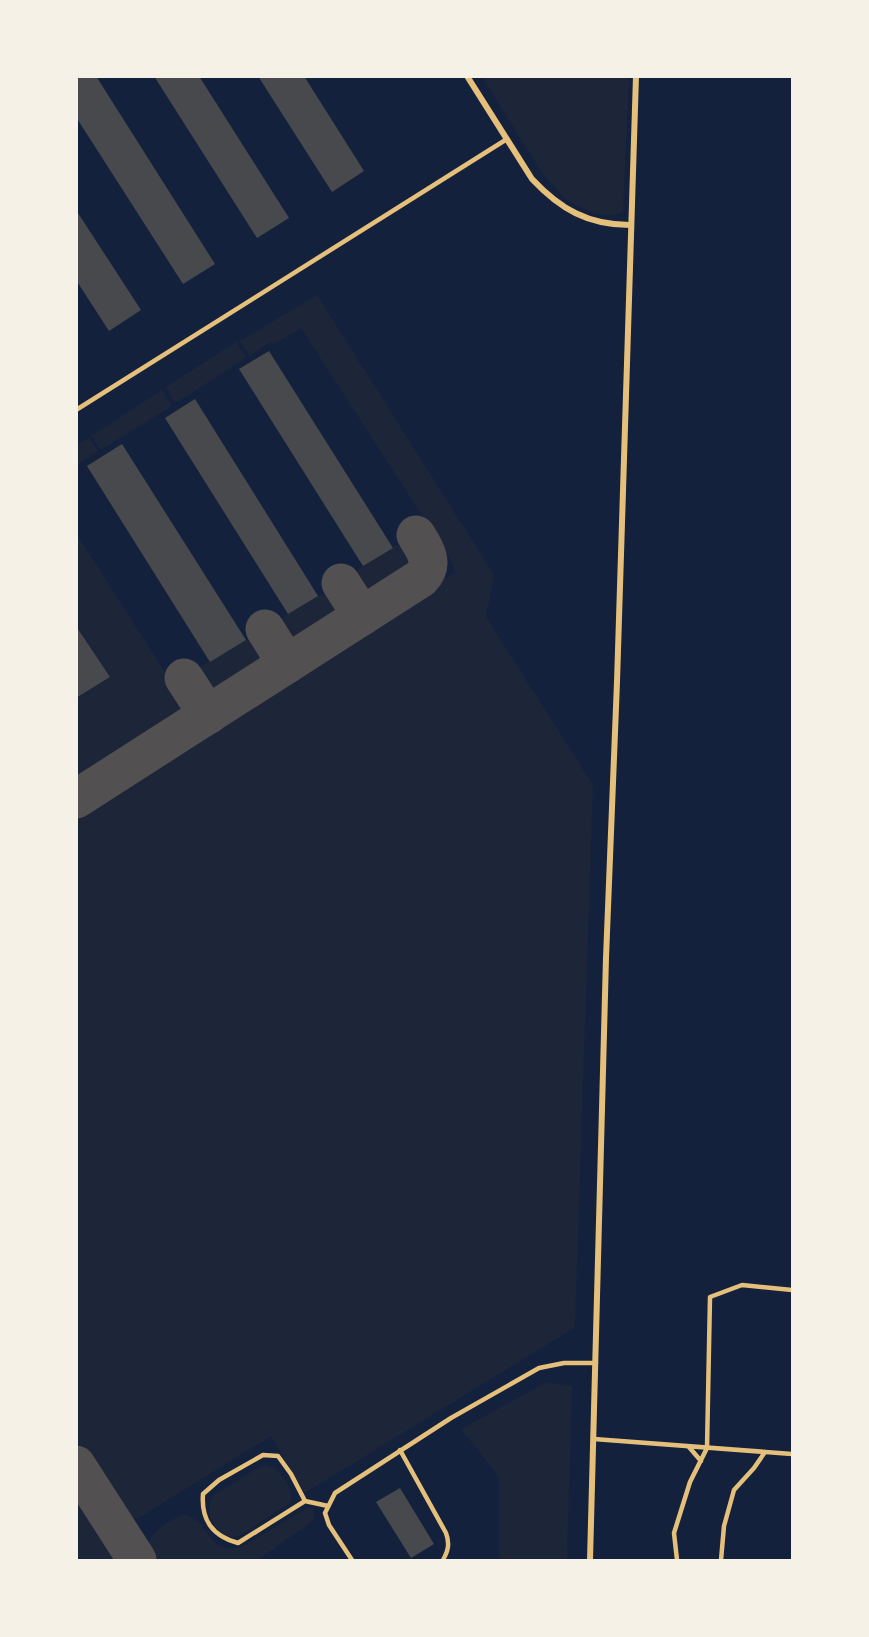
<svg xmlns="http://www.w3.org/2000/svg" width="869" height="1637" viewBox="0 0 869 1637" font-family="'Roboto Condensed',sans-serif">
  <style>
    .green { fill: #1d2539 }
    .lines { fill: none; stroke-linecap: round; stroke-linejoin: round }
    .taxiway { stroke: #525050; stroke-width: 39 }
    .building { fill: #48494c }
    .service { stroke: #e5c07b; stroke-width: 4.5 }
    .minor { stroke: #e5c07b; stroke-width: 6 }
  </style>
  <rect width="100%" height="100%" fill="#14213d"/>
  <g class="green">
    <path d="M482,77h147l-6,135 -11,3 -18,-1 -28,-14 -24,-27z"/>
    <path d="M317,295l177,280 -8,42 107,168 -18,540 -1,3 -269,165 -34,-57 -134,83 -15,-6 -45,-72v-627l378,-242 -4,-12 -150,-232 -28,17 -2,-3 -21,14 -10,-15z"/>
    <path d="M236,342l10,15 -3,3 -64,41h-5l-8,-14z"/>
    <path d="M162,390l9,15 -1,2 -69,43 -10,-14z"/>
    <path d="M89,438l9,13 -21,14v-21z"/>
    <path d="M76,533l106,166c2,7 2,11 -3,18l-102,65v-84l33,-21 -33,-51z"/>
    <path d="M396,545l9,1 8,11 -3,13 -36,23 -11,-1 -9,-14 5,-9z"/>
    <path d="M327,593h4l9,14 -2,8 -38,25 -12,-2c-5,-7 -12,-12 -5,-21l35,-21z"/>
    <path d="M248,639c11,1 18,13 16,23l-44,29h-11l-8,-12 -1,-12z"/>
    <path d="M545,1383l27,2 -5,175h-68v-83l-38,-48z"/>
    <path d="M265,1465l10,3c9,10 19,21 15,35l-53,34c-21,1 -36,-25 -23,-42l40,-25z"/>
    <path d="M76,1490h1l44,70h-44z"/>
    <path d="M308,1508h5l1,12 -55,39 1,1h-108c-14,-22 12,-37 31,-45 29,4 22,41 58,32z"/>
  </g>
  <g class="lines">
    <g class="taxiway">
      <path d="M341,583l21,33"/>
      <path d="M265,629l22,35"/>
      <path d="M184,678l24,37"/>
      <path d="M76,799l345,-221c14,-14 4,-29 -5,-43"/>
      <path d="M76,1465l61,95"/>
    </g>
  </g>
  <g class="building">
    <path d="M82,76h14l119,188 -32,20 -107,-167v-37z"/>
    <path d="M154,76h45l90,142 -32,20z"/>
    <path d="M258,76h46l60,95 -32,21z"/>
    <path d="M76,210l65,100 -32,21 -33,-51z"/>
    <path d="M269,351l124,197 -30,18 -124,-197z"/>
    <path d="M195,399l123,197 -30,18 -123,-196z"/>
    <path d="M122,444l124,196 -36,22 -123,-196z"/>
    <path d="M76,626l34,51 -34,21z"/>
    <path d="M400,1488l34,56 -23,14 -35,-56z"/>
  </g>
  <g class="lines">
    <g class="service">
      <path d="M76,410l431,-271"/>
      <path d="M594,1439l198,15"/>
      <path d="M689,1447l12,14"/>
      <path d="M400,1450l46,83c4,11 2,18 -3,27"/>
      <path d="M305,1501l-14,-27 -13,-18 -15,-1 -44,25 -16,14c-2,26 9,42 35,49l67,-42 23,5"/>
      <path d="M352,1560l-23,-35 -4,-12 10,-20 116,-75 88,-50 25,-5h32"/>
      <path d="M677,1560l-3,-27 16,-51 17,-34 3,-151 32,-12 50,5"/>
      <path d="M721,1560l3,-34 10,-36 20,-22 11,-16"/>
    </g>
    <g class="minor">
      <path d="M467,76l65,103c28,30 56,46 98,46"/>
      <path d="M590,1560l16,-602 11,-276 19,-606"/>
    </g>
  </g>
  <rect width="869" height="1637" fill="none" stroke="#f6f1e7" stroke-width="156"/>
</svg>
